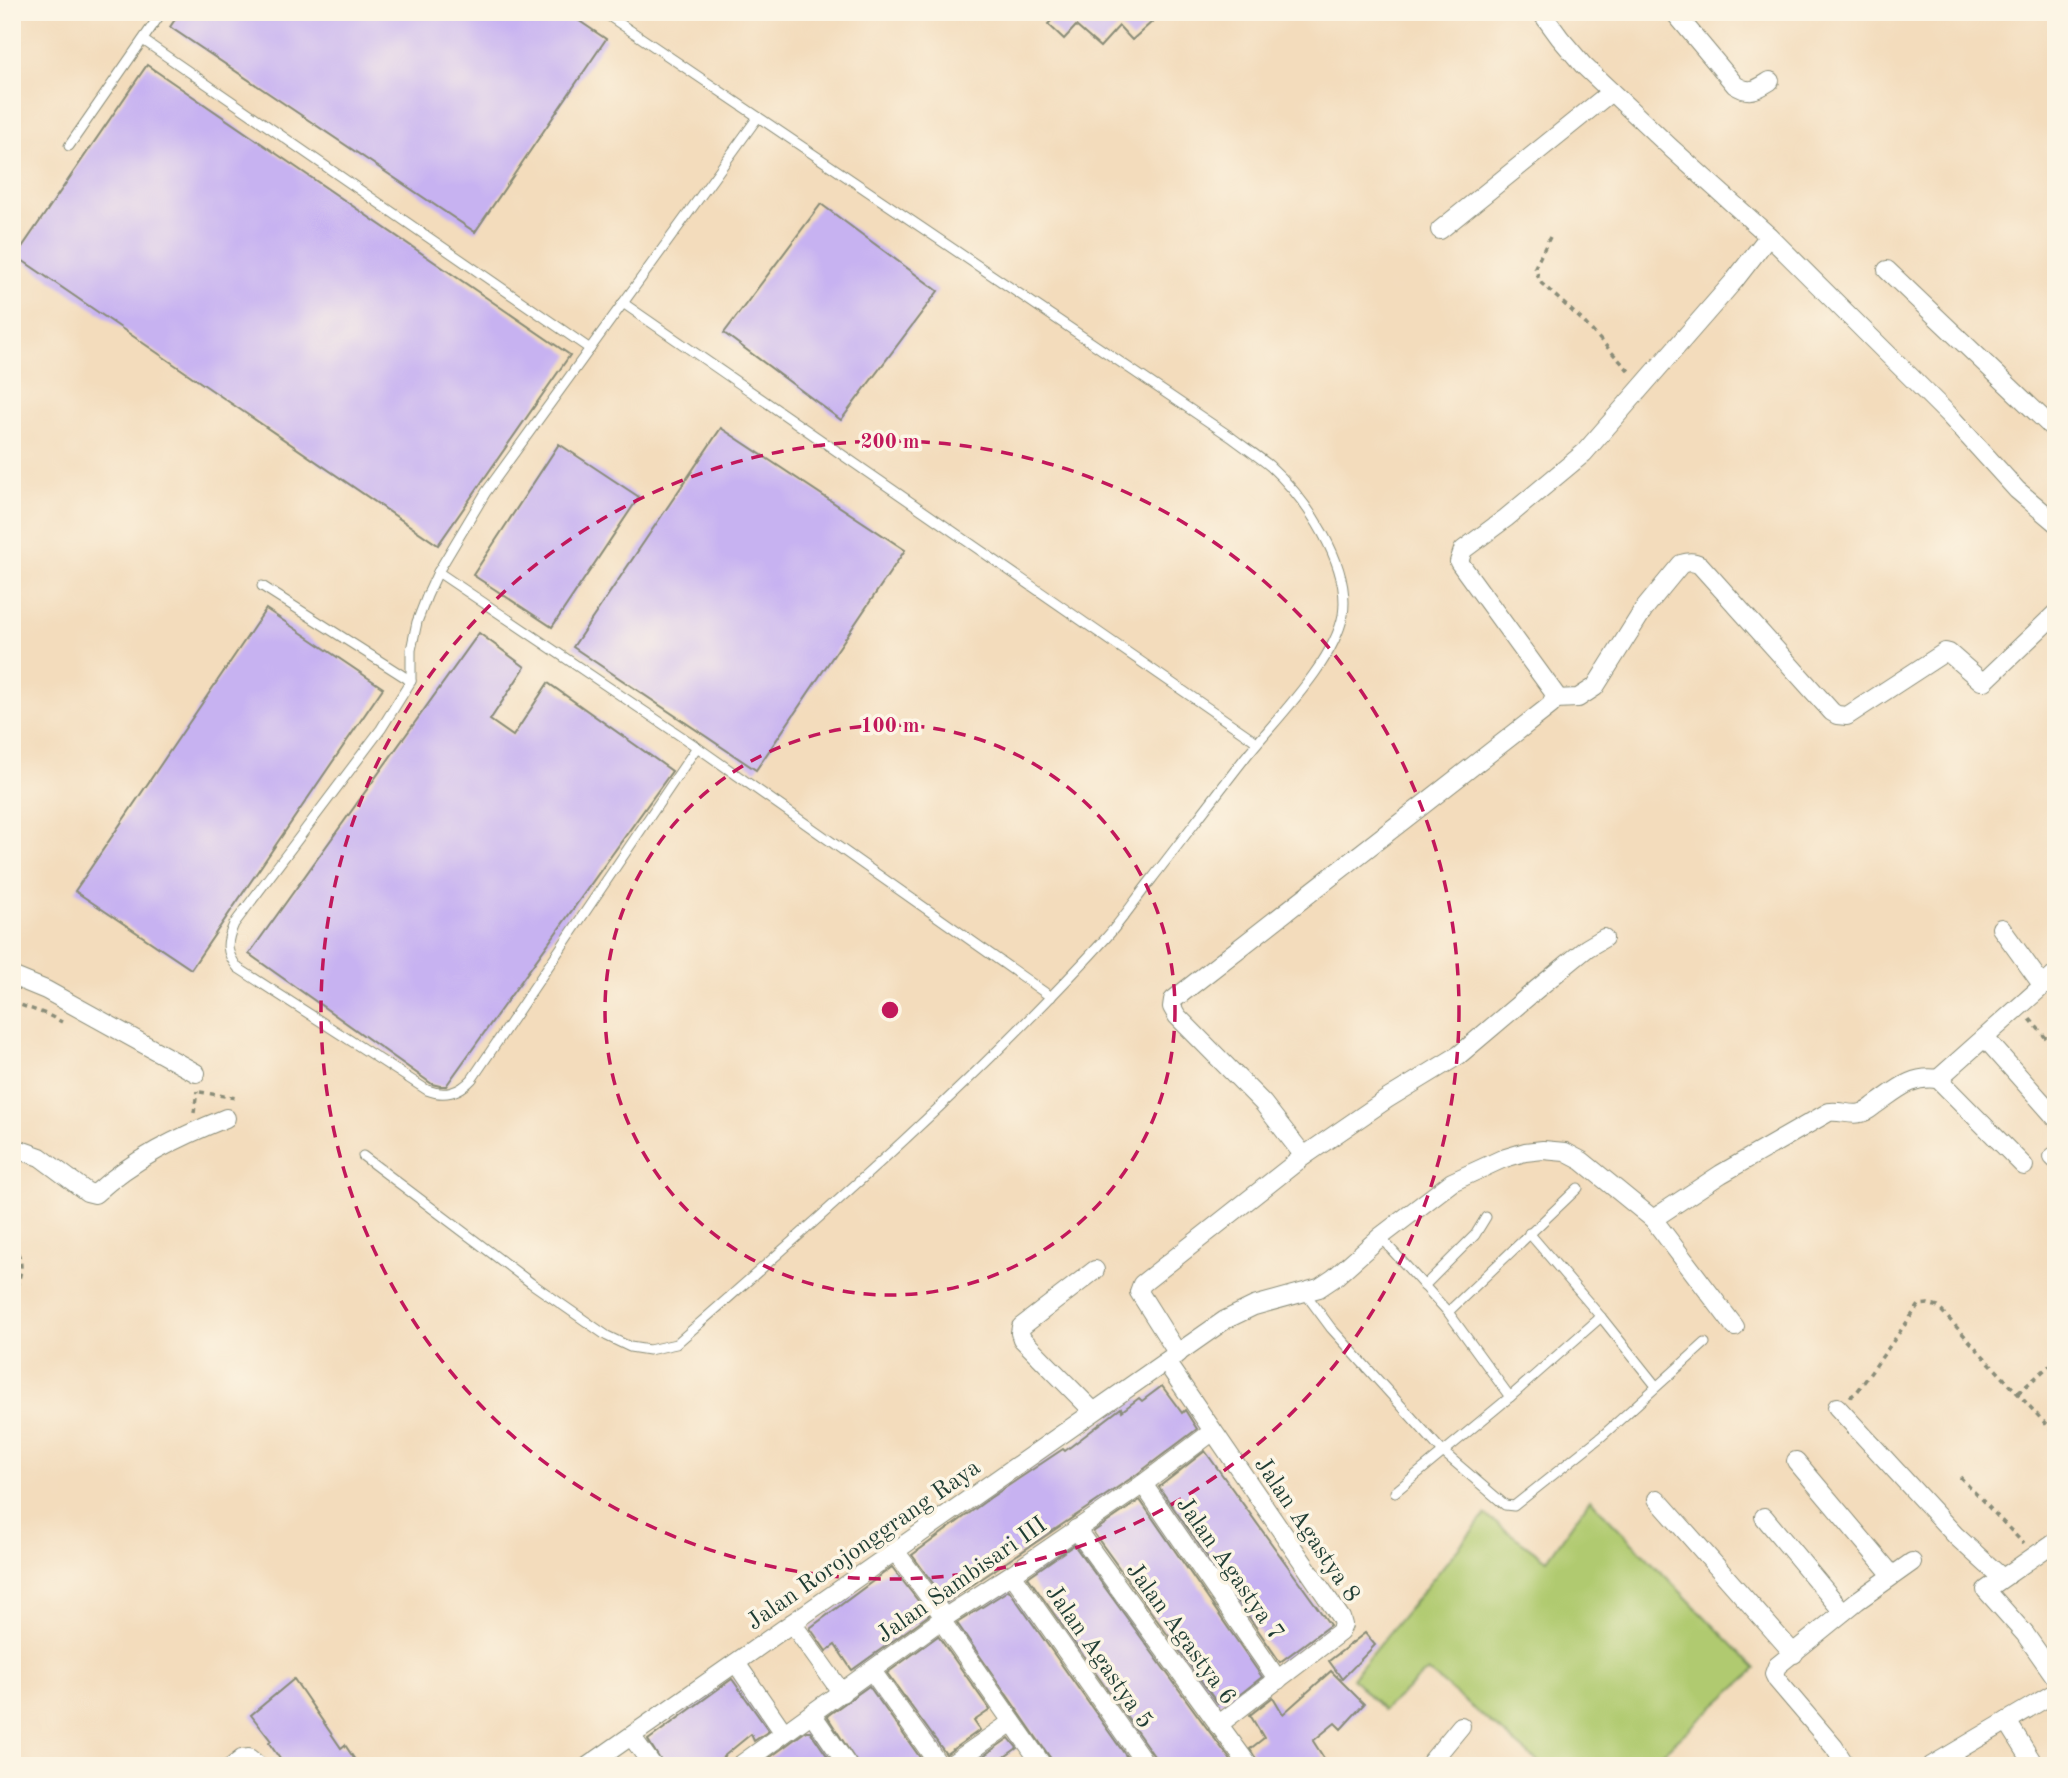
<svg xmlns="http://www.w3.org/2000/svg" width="2068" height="1778" viewBox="0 0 2068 1778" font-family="'Old Standard TT',serif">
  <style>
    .green { fill: #b0ca70; stroke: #688452; stroke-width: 2 }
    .building { fill: #c7b2f1 }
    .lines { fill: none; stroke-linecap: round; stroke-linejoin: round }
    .lane-casing { stroke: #898c78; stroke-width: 11 }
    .street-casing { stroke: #898c78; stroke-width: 20 }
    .path { stroke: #898c78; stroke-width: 3.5; stroke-dasharray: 5 5; stroke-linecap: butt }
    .lane { stroke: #fff; stroke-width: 9 }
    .street { stroke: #fff; stroke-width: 18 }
    .ring { fill: none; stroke: #c2185b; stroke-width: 3.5; stroke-dasharray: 12 9 }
    .labels { text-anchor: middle; stroke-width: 7; stroke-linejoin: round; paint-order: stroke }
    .street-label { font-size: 24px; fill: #1f3d34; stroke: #fcf5e5 }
    .centre { fill: #c2185b; stroke: #fcf5e5; stroke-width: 3.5 }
    .ring-label { font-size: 21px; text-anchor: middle; font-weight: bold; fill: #c2185b; stroke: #fcf5e5; stroke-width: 7; stroke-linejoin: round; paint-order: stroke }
  </style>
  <rect width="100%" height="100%" fill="#fcf5e5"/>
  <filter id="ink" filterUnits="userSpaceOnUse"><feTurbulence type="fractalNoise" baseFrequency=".0143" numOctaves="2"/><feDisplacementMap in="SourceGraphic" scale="14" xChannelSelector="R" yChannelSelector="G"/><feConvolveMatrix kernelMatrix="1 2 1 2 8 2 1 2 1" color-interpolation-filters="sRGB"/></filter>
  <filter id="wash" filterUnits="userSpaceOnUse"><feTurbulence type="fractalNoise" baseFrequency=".00686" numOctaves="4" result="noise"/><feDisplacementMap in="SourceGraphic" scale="28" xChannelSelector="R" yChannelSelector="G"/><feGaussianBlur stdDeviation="1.57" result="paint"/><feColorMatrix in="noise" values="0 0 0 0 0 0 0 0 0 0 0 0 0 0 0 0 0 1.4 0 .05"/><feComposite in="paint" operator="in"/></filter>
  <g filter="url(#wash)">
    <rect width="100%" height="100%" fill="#f3dcbc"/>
    <path class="green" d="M1590,1499l166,170 -108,97h-105l-115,-95 -45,39 -31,-32 133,-163 62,45z"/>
    <g id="blocks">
      <g class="building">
        <path d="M180,12h386l40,27 -131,193 -305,-205z"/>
        <path d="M1060,12h103l-31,28 -13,-14 -19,21 -24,-21 -12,13 -16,-15z"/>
        <path d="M147,65l423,290 -132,190 -422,-289z"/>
        <path d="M821,204l117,87 -97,129 -117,-87z"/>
        <path d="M721,428l184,122 -149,220 -183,-123z"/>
        <path d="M559,444l80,53 -87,130 -79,-52z"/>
        <path d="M266,609l117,79 -192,281 -116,-78z"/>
        <path d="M479,633l46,34 -35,53 23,16 35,-53 124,88 -226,315h-6l-8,-2 -183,-130z"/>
        <path d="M1162,1386l20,27 3,-3 12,19 -61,46 -189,127 -35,-47 78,-57 73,-49 2,2 56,-43 1,3 17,-13 3,3z"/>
        <path d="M1205,1451l125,174 -50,37 -121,-175z"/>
        <path d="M1140,1500l122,177 -24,19 -2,-4 -18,12 -125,-172z"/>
        <path d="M1074,1545l135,186 26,35h-77l-2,-7 -128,-182z"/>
        <path d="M892,1567l37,48 -77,55 -17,-25 -9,6 -16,-23z"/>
        <path d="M1009,1590l124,176h-77l-99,-143z"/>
        <path d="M1365,1633l10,12 -33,34 -13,-18z"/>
        <path d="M938,1636l52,74 -16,11 6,9 -34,24 -59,-81z"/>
        <path d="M1331,1671l33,33 -23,25 -6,-6 -22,18 16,25h-69l-10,-17 14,-11 -14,-23 23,-18 10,17z"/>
        <path d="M294,1679l47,69 4,-3 14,21h-74l-16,-23 2,-2 -20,-26z"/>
        <path d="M732,1679l37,52 -15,10 -3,-7 -39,32h-48l-16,-26z"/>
        <path d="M869,1686l57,80h-67l-32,-50z"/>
        <path d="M806,1731h4l24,35h-72l-1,-2z"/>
        <path d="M1009,1738l8,10 -25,18h-23z"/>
      </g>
    </g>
  </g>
  <g filter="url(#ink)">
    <use href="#blocks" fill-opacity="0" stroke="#898c78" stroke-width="2"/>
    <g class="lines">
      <g class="lane-casing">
        <g id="lane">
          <path d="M143,40l447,309"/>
          <path d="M69,146l93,-134"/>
          <path d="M623,303l634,439"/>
          <path d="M438,572l259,175 354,250"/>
          <path d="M262,586l149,95"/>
          <path d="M697,747l-225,332c-13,14 -27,18 -45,11l-189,-122c-13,-16 -12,-26 -4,-44l147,-195 30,-48v-31l6,-28 10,-26 11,-24 48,-80 272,-375"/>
          <path d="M363,1156l168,127 76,53 23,11 19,3 27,-6c148,-130 297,-260 430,-406 16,-18 30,-39 45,-58 31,-40 61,-80 93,-121 30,-38 90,-96 99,-144 8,-51 -37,-116 -73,-149 -12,-10 -26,-19 -39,-29l-628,-425"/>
          <path d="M1529,1233l72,84 55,69"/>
          <path d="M1380,1237l68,75 62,85 -115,95"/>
          <path d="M1424,1286l51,-51 11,-18"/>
          <path d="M1305,1293l26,35 111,123 63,54 9,1 88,-70 103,-93"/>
          <path d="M1448,1312l130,-124"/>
          <path d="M1510,1397l91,-80"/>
        </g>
      </g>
      <g class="street-casing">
        <g id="street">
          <path d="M1541,12l19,26 23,27 89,84 97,87 179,178 69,76 39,33"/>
          <path d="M1674,12l61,73c15,10 22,4 35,-4"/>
          <path d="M1440,230l171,-138"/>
          <path d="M1887,270l169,161"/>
          <path d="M1555,699l23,-1 17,-11 49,-78 37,-45c7,-2 12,-3 19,1l132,147 5,3 10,1 98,-64 4,1 32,28h4l71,-68"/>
          <path d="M2001,928l42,58"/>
          <path d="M12,976l34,14 150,83"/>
          <path d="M1985,1038l71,80"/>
          <path d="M1938,1079l118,-105"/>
          <path d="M1938,1079l86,87"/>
          <path d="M12,1147l28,10 47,35 8,2c38,-35 84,-57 131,-76"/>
          <path d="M2056,1155l-3,2 3,3"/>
          <path d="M1304,1156l-41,-53 -86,-87 -5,-9 1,-7 378,-295 4,-11 -96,-132 4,-12 43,-32 78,-65 150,-172 35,-45"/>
          <path d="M1653,1219l68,-45 108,-62c11,-2 22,4 32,1 6,-1 10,-5 14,-8 22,-15 36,-30 63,-26"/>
          <path d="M1178,1354l-39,-62 3,-8 162,-128 83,-57 72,-44 78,-66 50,-41 17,-10"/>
          <path d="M1166,1362l175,256 2,7 -3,7 -122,93"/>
          <path d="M1837,1407l119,129 46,42"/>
          <path d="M1093,1411l-71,-72 -2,-6 1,-6 74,-57"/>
          <path d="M1796,1461l96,114"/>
          <path d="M1143,1484l135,196"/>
          <path d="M1657,1499l137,155"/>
          <path d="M1764,1517l79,95"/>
          <path d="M1076,1529l173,237"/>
          <path d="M2056,1541l-70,49 39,44 31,44"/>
          <path d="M895,1551l50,67"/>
          <path d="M1012,1574l135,192"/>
          <path d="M941,1620l102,146"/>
          <path d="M792,1623l50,70"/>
          <path d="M736,1663l48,70"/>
          <path d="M872,1671l68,95"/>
          <path d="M812,1714l36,52"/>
          <path d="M2007,1721l28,45"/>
          <path d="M632,1737l21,29"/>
          <path d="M233,1766l9,-7 7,-1 10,8"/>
          <path d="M588,1766l637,-446 29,-14 65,-18 15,-10 46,-41 72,-55 50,-23 23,-7 18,-2 22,2 17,9 71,58 82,108"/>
          <path d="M739,1766l202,-146 71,-46 131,-90 69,-52"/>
          <path d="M949,1766l63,-44"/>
          <path d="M1428,1766l33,-40"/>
          <path d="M1846,1766l-12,-19 -57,-67 -3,-6 3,-8 80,-65 55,-39"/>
          <path d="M1931,1766l125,-74"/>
        </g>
      </g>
      <g class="path">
        <path d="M1550,237l-15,30 5,15 42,38 48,52"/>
        <path d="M12,1002l34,12 16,8"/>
        <path d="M2030,1019l26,31"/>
        <path d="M200,1092l36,6"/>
        <path d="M194,1113l3,-22"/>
        <path d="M12,1245c16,17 7,35 0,54"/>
        <path d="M2018,1393l38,-33"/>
        <path d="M1850,1397l7,-5 62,-87 9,-1 10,3 118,128"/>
        <path d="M1960,1477l64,67"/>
      </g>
      <use href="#lane" class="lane"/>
      <use href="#street" class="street"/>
    </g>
  </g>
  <g class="ring">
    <circle cx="890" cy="1010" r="285"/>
    <circle cx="890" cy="1010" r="569"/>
  </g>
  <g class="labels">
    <g class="street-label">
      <text transform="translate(1308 1529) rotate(56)" y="8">Jalan Agastya 8</text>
      <text transform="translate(863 1544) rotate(-35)" y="8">Jalan Rorojonggrang Raya</text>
      <text transform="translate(1231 1568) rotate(55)" y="8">Jalan Agastya 7</text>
      <text transform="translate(961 1579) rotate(-35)" y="8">Jalan Sambisari III</text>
      <text transform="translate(1182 1633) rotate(54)" y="8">Jalan Agastya 6</text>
      <text transform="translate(1100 1656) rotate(55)" y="8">Jalan Agastya 5</text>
    </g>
  </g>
  <circle cx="890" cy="1010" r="10" class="centre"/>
  <g class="ring-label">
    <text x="890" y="448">200 m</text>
    <text x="890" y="732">100 m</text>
  </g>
  <rect width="2068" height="1778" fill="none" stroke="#fcf5e5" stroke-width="42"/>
</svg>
